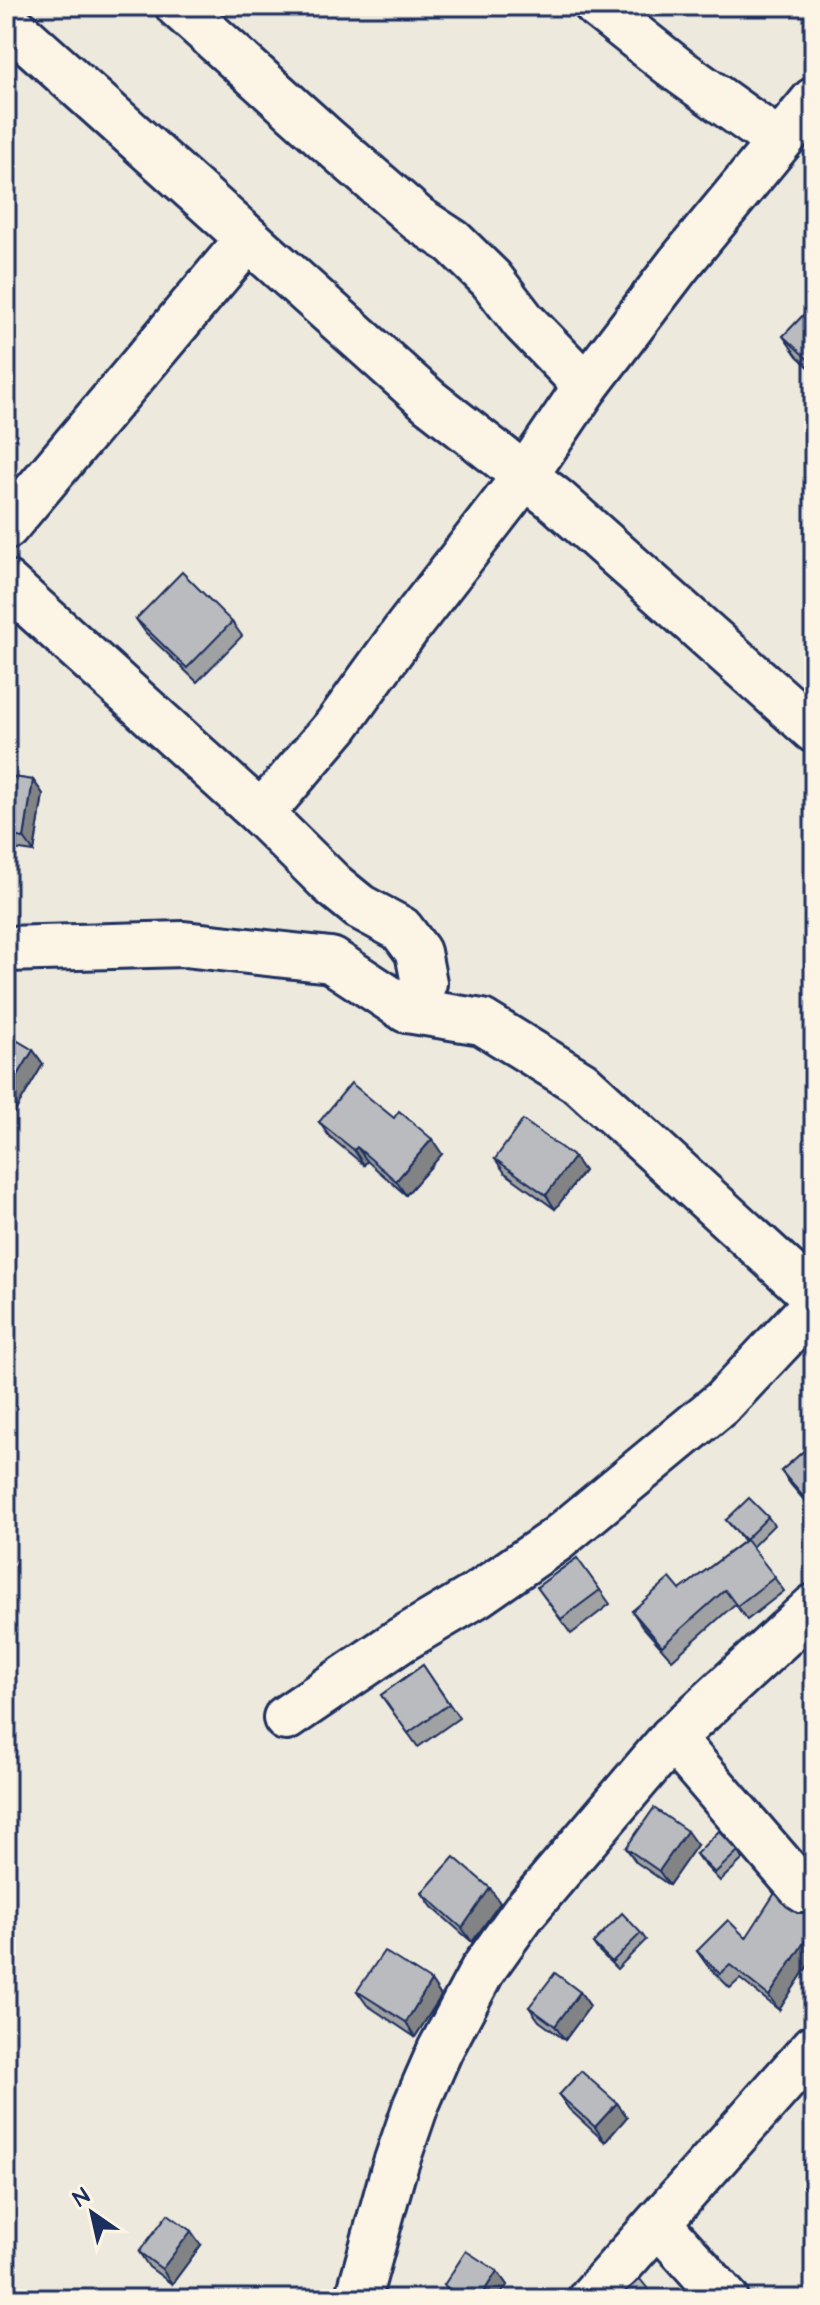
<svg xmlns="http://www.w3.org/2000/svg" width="820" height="2305" viewBox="0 0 820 2305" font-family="'Architects Daughter',sans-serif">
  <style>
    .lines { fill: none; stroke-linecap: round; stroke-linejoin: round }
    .minor-casing { stroke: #1b2f5e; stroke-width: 50 }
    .major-casing { stroke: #1b2f5e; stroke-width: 50 }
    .minor { stroke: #fcf5e5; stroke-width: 44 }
    .major { stroke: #fcf5e5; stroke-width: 44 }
    .wall { fill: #a0a1a3; stroke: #1b2f5e; stroke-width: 2 }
    .shaded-wall { fill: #828385; stroke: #1b2f5e; stroke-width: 2 }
    .building { fill: #babbbe; stroke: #1b2f5e; stroke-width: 2 }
  </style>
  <rect width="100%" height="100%" fill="#eee9dd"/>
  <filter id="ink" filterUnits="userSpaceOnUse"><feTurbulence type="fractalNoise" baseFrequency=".0125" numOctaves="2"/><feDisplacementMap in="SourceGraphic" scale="16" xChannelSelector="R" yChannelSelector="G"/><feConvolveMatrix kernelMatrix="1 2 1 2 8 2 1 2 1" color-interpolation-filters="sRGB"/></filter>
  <g filter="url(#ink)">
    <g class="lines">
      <g class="minor-casing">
        <g id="minor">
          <path d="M178,6l148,133 92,80 35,23 38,37 33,43 62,64"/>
          <path d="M597,6l81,64 101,72"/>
          <path d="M6,21l423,380 127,99 258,230"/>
          <path d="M6,527l242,-288"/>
          <path d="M6,583l255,231 72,71 27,22 41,22 17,23 6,31 -17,27"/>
          <path d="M261,814l76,-89 71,-98 117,-151 61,-90 93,-122 135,-164"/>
          <path d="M286,1718l115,-78 76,-45 79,-55 168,-139 90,-96"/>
          <path d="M672,1738l142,165"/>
          <path d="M658,2223l68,76"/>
          <path d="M358,2299l35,-127 23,-67 24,-55 42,-79 42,-59 148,-174 142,-131"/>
          <path d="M590,2299l224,-252"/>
        </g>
      </g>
      <g class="major-casing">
        <path id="major" d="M6,949l178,-5 147,16 76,50 75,12 99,61 233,213"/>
      </g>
      <use href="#minor" class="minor"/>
      <use href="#major" class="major"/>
    </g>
    <g class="wall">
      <path d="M814,304v68l-17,-16 -14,-20z"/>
      <path d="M136,619l96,3 10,14 -45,46 -51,-49z"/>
      <path d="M6,776l27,4 10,14 -9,58 -28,-4z"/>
      <path d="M6,1034l27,16 10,14 -29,49 -8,-4z"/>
      <path d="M394,1118l48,36 -36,41 -39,-34 -3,4 -35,-29 -10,-14z"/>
      <path d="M574,1157l10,14 -29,38 -50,-36 -10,-14z"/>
      <path d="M814,1442v70l-23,-27 -10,-14z"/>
      <path d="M768,1517l6,8 -22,22 32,44 -37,29 -12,-16 -63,56 -30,-34 -10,-15 48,-21 64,-49 -18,-21z"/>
      <path d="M577,1558l33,46 -39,30 -34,-47z"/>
      <path d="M423,1665l36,53 -41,29 -37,-52z"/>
      <path d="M697,1845l-28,40 -33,-23 -10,-14z"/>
      <path d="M738,1851l5,8 -23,22 -19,-20 -5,-7z"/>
      <path d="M422,1893l78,10 -28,39 -40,-35z"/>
      <path d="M786,1906l11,7h13l4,-2v45l-35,54 -39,-31 -10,9 -23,-23 -10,-14 49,-13z"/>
      <path d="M641,1933l5,7 -29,29 -19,-19 -5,-7z"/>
      <path d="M431,1981l10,15 -26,41 -48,-32 -10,-14z"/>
      <path d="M580,1992l10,14 -25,34 -26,-19 -10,-14z"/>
      <path d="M559,2095l58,8 10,14 -22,25 -36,-33z"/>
      <path d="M201,2245l-29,39 -23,-17 -10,-15z"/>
      <path d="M497,2271l10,14 -9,14h-45l-9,-14z"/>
    </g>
    <g class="shaded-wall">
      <path d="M33,780l10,14 -9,58 -10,-14z"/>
      <path d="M33,1050l10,14 -29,49 -8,-11v-7z"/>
      <path d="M432,1139l10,15 -36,41 -10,-14z"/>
      <path d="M357,1147l10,14 -3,4 -10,-15z"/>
      <path d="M574,1157l10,14 -29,38 -9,-14z"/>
      <path d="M687,1831l10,14 -28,40 -10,-14z"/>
      <path d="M490,1888l10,15 -28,39 -10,-14z"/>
      <path d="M814,1927v29l-35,54 -10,-14z"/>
      <path d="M431,1981l10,15 -26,41 -9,-15z"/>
      <path d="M580,1992l10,14 -25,34 -10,-14z"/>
      <path d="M617,2103l10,14 -22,25 -10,-15z"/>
      <path d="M191,2231l10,14 -29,39 -10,-15z"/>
      <path d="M497,2271l10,14 -9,14h-19z"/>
    </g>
    <g class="building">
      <path d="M814,304v61l-31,-29z"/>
      <path d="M182,572l50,50 -45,46 -51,-49z"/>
      <path d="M6,776l27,4 -9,58 -18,-3z"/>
      <path d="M6,1034l27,16 -27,45z"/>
      <path d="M351,1083l43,35 5,-7 33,28 -36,42 -39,-34 -3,3 -35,-28z"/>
      <path d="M523,1120l51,37 -28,38 -51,-36z"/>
      <path d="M814,1442v67l-33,-38z"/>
      <path d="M749,1498l19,19 -23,23 -19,-20z"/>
      <path d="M746,1540l29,37 -38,29 -12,-16 -63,56 -30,-35 38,-33 10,12z"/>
      <path d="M577,1558l23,32 -39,29 -24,-32z"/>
      <path d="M423,1665l26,39 -41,29 -27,-38z"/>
      <path d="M654,1808l33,23 -28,40 -33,-23z"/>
      <path d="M719,1831l19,20 -23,22 -19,-19z"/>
      <path d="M814,1841v21l-9,-10z"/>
      <path d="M454,1857l36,31 -28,40 -40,-35z"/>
      <path d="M775,1893l11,13 11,7h13l4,-2v16l-45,69 -39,-31 -10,9 -23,-23 31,-31 18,18z"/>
      <path d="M622,1913l19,20 -29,29 -19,-19z"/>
      <path d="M384,1951l47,30 -25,41 -49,-31z"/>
      <path d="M555,1973l25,19 -25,34 -26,-19z"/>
      <path d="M581,2071l36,32 -22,24 -36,-32z"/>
      <path d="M168,2214l23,17 -29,38 -23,-17z"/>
      <path d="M466,2251l31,20 -18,28h-14l-21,-14z"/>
      <path d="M640,2279l16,20h-40z"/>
      <path d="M782,2294l4,5h-9z"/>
    </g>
  </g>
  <rect width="820" height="2305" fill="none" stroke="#fcf5e5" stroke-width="32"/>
  <rect x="16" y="16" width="788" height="2273" fill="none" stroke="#1b2f5e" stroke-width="3" filter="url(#ink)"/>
  <g transform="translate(92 2213) rotate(326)" stroke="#fcf5e5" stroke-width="6" paint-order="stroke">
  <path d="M0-6L14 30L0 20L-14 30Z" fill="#1b2f5e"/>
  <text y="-12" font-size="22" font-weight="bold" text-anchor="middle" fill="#1b2f5e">N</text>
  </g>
</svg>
